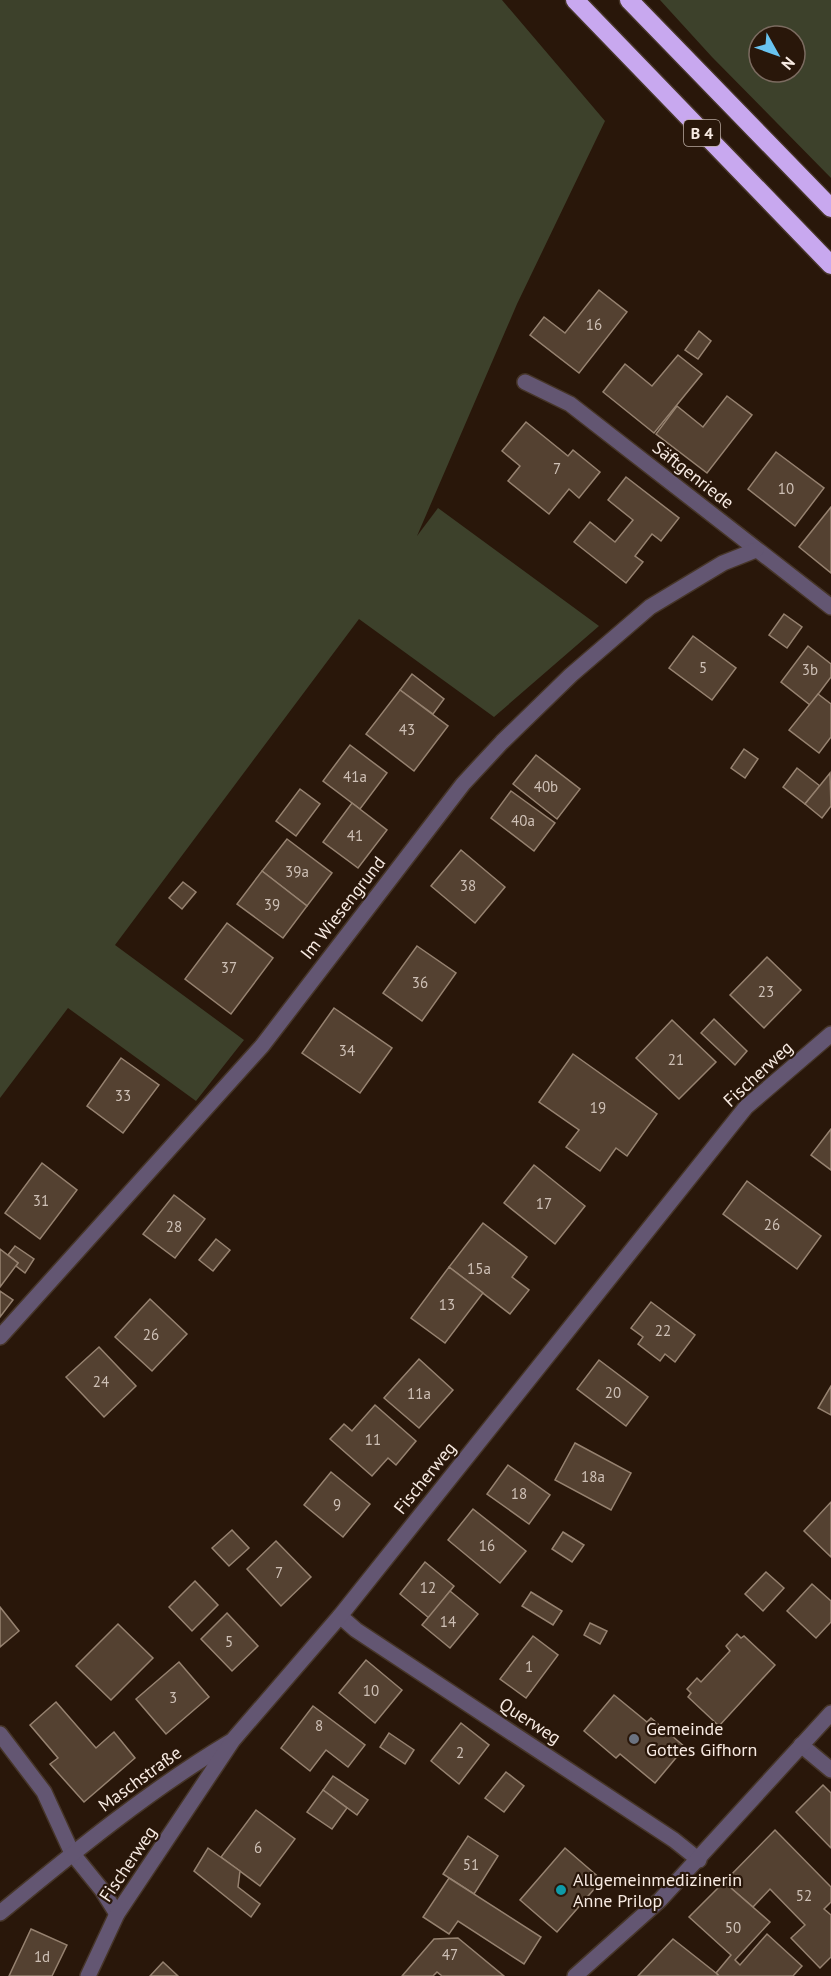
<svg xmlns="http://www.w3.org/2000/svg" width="831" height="1976" viewBox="0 0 831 1976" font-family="'PT Sans',sans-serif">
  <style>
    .green { fill: #3d412b; fill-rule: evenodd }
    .building { fill: #544131; stroke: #968270; stroke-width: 1.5 }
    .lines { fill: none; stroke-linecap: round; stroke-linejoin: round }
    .minor-casing { stroke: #463528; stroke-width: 18 }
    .highway-casing { stroke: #463528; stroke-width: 21 }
    .minor { stroke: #635672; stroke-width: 15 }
    .highway { stroke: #c8a8ef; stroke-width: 18 }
    .worship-dot { fill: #6b7280; stroke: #29170a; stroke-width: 2 }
    .culture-dot { fill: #0f9aa8; stroke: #29170a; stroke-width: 2 }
    .labels { text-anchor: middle; stroke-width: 4.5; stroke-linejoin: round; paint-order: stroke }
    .number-label { font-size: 15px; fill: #cec0b6 }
    .shield { fill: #29170a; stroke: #b9aba1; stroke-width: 1.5 }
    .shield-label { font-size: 16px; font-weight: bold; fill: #f7eae2 }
    .street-label { font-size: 18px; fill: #f7eae2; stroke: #29170a }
    .poi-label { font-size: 18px; fill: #f7eae2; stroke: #29170a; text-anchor: start }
  </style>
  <rect width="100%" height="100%" fill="#29170a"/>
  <g class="green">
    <path d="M0,0h502l103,121 -88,183 -100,232 21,-28 161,118 -105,91 -135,-98 -244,326 129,95 -48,61 -128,-93 -68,90z"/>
    <path d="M660,0h171v178l-119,-121zM759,36h36v36h-36z"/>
  </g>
  <g class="building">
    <path d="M599,290l28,22 -48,61 -49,-38 14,-18 21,16z"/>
    <path d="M699,331l12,10 -13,18 -13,-9z"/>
    <path d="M678,355l24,19 -48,59 -51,-41 22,-28 27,22z"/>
    <path d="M727,396l25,19 -45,58 -51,-39 21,-28 26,21z"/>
    <path d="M526,422l42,34 5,-6 27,22 -21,26 -10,-9 -20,25 -41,-33 12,-15 -18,-15z"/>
    <path d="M776,452l48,36 -29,38 -47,-37z"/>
    <path d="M626,477l53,41 -18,23 -9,-7 -17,22 8,6 -17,21 -52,-41 16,-20 25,20 18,-22 -25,-20z"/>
    <path d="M831,507v66l-32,-26z"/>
    <path d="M784,614l18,13 -15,21 -18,-13z"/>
    <path d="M693,636l43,32 -24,32 -43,-32z"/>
    <path d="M808,646l23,18v13l-21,28 -29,-23z"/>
    <path d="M412,674l32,25 -11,15 -33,-24z"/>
    <path d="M400,690l48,36 -34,45 -48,-37z"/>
    <path d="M818,694l13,10v33l-12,16 -30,-23z"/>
    <path d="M350,745l37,28 -27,36 -37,-28z"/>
    <path d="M744,749l14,10 -13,19 -14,-10z"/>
    <path d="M536,755l44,34 -23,30 -44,-35z"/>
    <path d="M797,768l23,18 -15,18 -22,-17z"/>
    <path d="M830,773l1,33 -9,12 -17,-14z"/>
    <path d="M300,789l20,15 -24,32 -20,-15z"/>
    <path d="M511,791l44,32 -21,28 -43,-33z"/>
    <path d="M352,803l35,27 -29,38 -35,-26z"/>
    <path d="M287,839l45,34 -25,33 -45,-35z"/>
    <path d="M461,850l44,37 -30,36 -44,-37z"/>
    <path d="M262,871l45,35 -24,32 -46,-34z"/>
    <path d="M183,882l13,10 -14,17 -13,-11z"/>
    <path d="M227,923l46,35 -42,56 -46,-35z"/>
    <path d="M417,946l39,27 -34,48 -39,-28z"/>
    <path d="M767,957l34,33 -37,38 -34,-33z"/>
    <path d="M334,1008l58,40 -32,45 -58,-40z"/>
    <path d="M714,1019l33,32 -12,14 -34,-32z"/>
    <path d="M672,1020l44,42 -37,37 -43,-41z"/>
    <path d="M573,1054l84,60 -30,42 -11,-8 -16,23 -34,-24 13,-17 -40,-28z"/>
    <path d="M121,1058l38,27 -36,48 -36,-27z"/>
    <path d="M831,1129v41l-20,-15z"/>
    <path d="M42,1163l35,27 -37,49 -35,-26z"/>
    <path d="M534,1165l51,41 -30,38 -51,-41z"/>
    <path d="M747,1181l74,55 -24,33 -74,-55z"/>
    <path d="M174,1195l31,24 -30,39 -32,-24z"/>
    <path d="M483,1223l44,34 -15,20 17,13 -19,24 -61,-47z"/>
    <path d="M216,1239l14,11 -17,21 -14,-11z"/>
    <path d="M15,1246l19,13 -9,14 -9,-7 2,-3 -10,-8z"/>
    <path d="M0,1249l18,14 -18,24z"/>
    <path d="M449,1267l34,26 -38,50 -34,-25z"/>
    <path d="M0,1291l13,9 -13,17z"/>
    <path d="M150,1299l37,35 -35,37 -37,-34z"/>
    <path d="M651,1302l44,33 -20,27 -10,-8 -5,7 -22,-17 5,-7 -12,-9z"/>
    <path d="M99,1347l37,39 -32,31 -38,-40z"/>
    <path d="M419,1359l34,31 -34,38 -35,-30z"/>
    <path d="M599,1360l49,37 -22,29 -49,-37z"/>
    <path d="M831,1386v29l-13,-7z"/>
    <path d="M375,1405l41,36 -20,24 -8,-7 -16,18 -42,-37 14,-15 8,7z"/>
    <path d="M575,1443l56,30 -20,37 -56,-30z"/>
    <path d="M508,1465l42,30 -21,29 -42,-30z"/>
    <path d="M331,1472l39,32 -27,33 -39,-32z"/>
    <path d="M831,1502v55l-27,-26z"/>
    <path d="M473,1509l53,42 -26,32 -52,-43z"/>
    <path d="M232,1530l17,18 -20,18 -17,-18z"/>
    <path d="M563,1532l21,13 -12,17 -20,-13z"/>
    <path d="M276,1541l35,36 -30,29 -34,-37z"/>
    <path d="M425,1562l29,24 -25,32 -29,-24z"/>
    <path d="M766,1572l18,16 -21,23 -18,-17z"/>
    <path d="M195,1581l23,24 -26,26 -23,-24z"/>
    <path d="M812,1584l19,17v21l-15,16 -29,-27z"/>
    <path d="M450,1591l28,23 -28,34 -28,-23z"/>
    <path d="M531,1592l31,19 -9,14 -31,-19z"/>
    <path d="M0,1607l19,24 -19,16z"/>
    <path d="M227,1613l31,33 -26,25 -31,-32z"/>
    <path d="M590,1623l17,8 -7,13 -16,-9z"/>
    <path d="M118,1624l35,34 -42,42 -35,-34z"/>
    <path d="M737,1634l4,4 3,-2 31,29 -56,61 -31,-29 3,-4 -4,-4 10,-11 4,4 29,-31 -4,-5z"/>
    <path d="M533,1636l25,19 -32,43 -26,-19z"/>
    <path d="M366,1660l36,30 -27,33 -36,-30z"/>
    <path d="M179,1662l30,35 -43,37 -30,-35z"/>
    <path d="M614,1695l33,27 4,-4 34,29 -30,36 -35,-29 -4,4 -32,-27z"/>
    <path d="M56,1702l40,46 18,-16 21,26 -51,44 -34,-38 8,-6 -28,-33z"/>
    <path d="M313,1706l52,39 -17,22 -22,-17 -16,21 -29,-23z"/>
    <path d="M461,1723l28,22 -30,39 -28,-23z"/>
    <path d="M389,1733l25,17 -9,14 -25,-17z"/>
    <path d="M506,1772l18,14 -20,26 -19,-14z"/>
    <path d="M333,1776l35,24 -11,15 -34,-25z"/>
    <path d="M823,1785l8,8v55l-35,-36z"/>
    <path d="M323,1790l24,18 -15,21 -25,-17z"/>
    <path d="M256,1810l39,29 -35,47 -39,-29z"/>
    <path d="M775,1830l56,57v15l-7,7 7,6v42l-11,11 -29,-30 14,-13 -35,-36 -17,18 -29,-25z"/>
    <path d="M468,1836l30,20 -24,38 -31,-20z"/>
    <path d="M208,1848l32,23 -2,16 22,17 -9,13 -57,-46z"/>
    <path d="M565,1848l37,32 -45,52 -37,-32z"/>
    <path d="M449,1878l92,59 -17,27 -66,-43 -9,13 -26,-17z"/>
    <path d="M724,1882l46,40 -35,38 5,5 27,-31 35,32 -9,10h-74l-3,-3 15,-18 -42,-38z"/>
    <path d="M31,1929l36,16 -15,31h-43z"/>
    <path d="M458,1938l46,38h-62l-5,-4 -4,4h-31l32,-37z"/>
    <path d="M673,1939l43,34 3,3h-81z"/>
    <path d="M163,1962l15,14h-28z"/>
  </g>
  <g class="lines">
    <g class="minor-casing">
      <g id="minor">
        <path d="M525,382l45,22 261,203"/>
        <path d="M0,1337l262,-291 201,-262 39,-42 69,-67 79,-68 73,-44 33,-13"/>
        <path d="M340,1616l16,14 318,210 25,20"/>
        <path d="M0,1734l44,58 28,61 30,37 15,24"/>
        <path d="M801,1745l30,25"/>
        <path d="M0,1913c74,-61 148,-122 230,-171"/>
        <path d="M88,1976l29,-62 116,-174 107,-124 406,-509 85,-73"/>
        <path d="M575,1976l85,-76 171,-187"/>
      </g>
    </g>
    <g class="highway-casing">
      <g id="highway">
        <path d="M575,0l256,265"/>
        <path d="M629,0l202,208"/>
      </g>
    </g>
    <use href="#minor" class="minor"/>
    <use href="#highway" class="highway"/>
  </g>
  <circle class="worship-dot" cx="634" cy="1739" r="6"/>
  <circle class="culture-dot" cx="561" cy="1890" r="6"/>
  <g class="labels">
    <g class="number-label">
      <text x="594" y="330">16</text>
      <text x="557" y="474">7</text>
      <text x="786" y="494">10</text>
      <text x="703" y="673">5</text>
      <text x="810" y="675">3b</text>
      <text x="407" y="735">43</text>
      <text x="355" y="782">41a</text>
      <text x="546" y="792">40b</text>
      <text x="523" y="826">40a</text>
      <text x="355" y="841">41</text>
      <text x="297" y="877">39a</text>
      <text x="468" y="891">38</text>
      <text x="272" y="910">39</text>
      <text x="229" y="973">37</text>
      <text x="420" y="988">36</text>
      <text x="766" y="997">23</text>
      <text x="347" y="1056">34</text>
      <text x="676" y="1065">21</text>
      <text x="123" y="1101">33</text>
      <text x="598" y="1113">19</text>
      <text x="41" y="1206">31</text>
      <text x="544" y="1209">17</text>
      <text x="772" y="1230">26</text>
      <text x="174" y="1232">28</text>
      <text x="479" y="1274">15a</text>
      <text x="447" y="1310">13</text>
      <text x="663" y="1336">22</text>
      <text x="151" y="1340">26</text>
      <text x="101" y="1387">24</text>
      <text x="613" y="1398">20</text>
      <text x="419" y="1399">11a</text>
      <text x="373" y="1445">11</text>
      <text x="593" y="1482">18a</text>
      <text x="519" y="1499">18</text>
      <text x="337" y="1510">9</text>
      <text x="487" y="1551">16</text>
      <text x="279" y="1578">7</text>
      <text x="428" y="1593">12</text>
      <text x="448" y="1627">14</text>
      <text x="229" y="1647">5</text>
      <text x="529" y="1672">1</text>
      <text x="371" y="1696">10</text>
      <text x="173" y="1703">3</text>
      <text x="319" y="1731">8</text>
      <text x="460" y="1758">2</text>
      <text x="258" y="1853">6</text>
      <text x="471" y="1870">51</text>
      <text x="804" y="1901">52</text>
      <text x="733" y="1933">50</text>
      <text x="450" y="1960">47</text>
      <text x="42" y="1962">1d</text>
    </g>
    <rect class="shield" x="684" y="120" width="36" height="26" rx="4.5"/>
    <g class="shield-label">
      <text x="702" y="139">B 4</text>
    </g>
    <g class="street-label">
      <text transform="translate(693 475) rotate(38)" y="6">Säftgenriede</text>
      <text transform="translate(343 908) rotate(-52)" y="6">Im Wiesengrund</text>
      <text transform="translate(758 1074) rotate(-43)" y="6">Fischerweg</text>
      <text transform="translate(425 1478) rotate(-51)" y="6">Fischerweg</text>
      <text transform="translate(530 1721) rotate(33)" y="6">Querweg</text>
      <text transform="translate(140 1779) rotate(-36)" y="6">Maschstraße</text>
      <text transform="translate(128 1864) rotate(-56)" y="6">Fischerweg</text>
    </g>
    <g class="poi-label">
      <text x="646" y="1735">Gemeinde<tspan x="646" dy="21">Gottes Gifhorn</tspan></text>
      <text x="573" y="1886">Allgemeinmedizinerin<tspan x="573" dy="21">Anne Prilop</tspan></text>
    </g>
  </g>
  <g transform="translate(777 54) rotate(130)"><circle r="28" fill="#29170a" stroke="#7b6b60" stroke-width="1.5"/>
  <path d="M0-4.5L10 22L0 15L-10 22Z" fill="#69c4f1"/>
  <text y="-9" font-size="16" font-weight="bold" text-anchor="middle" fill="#f7eae2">N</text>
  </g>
</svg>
